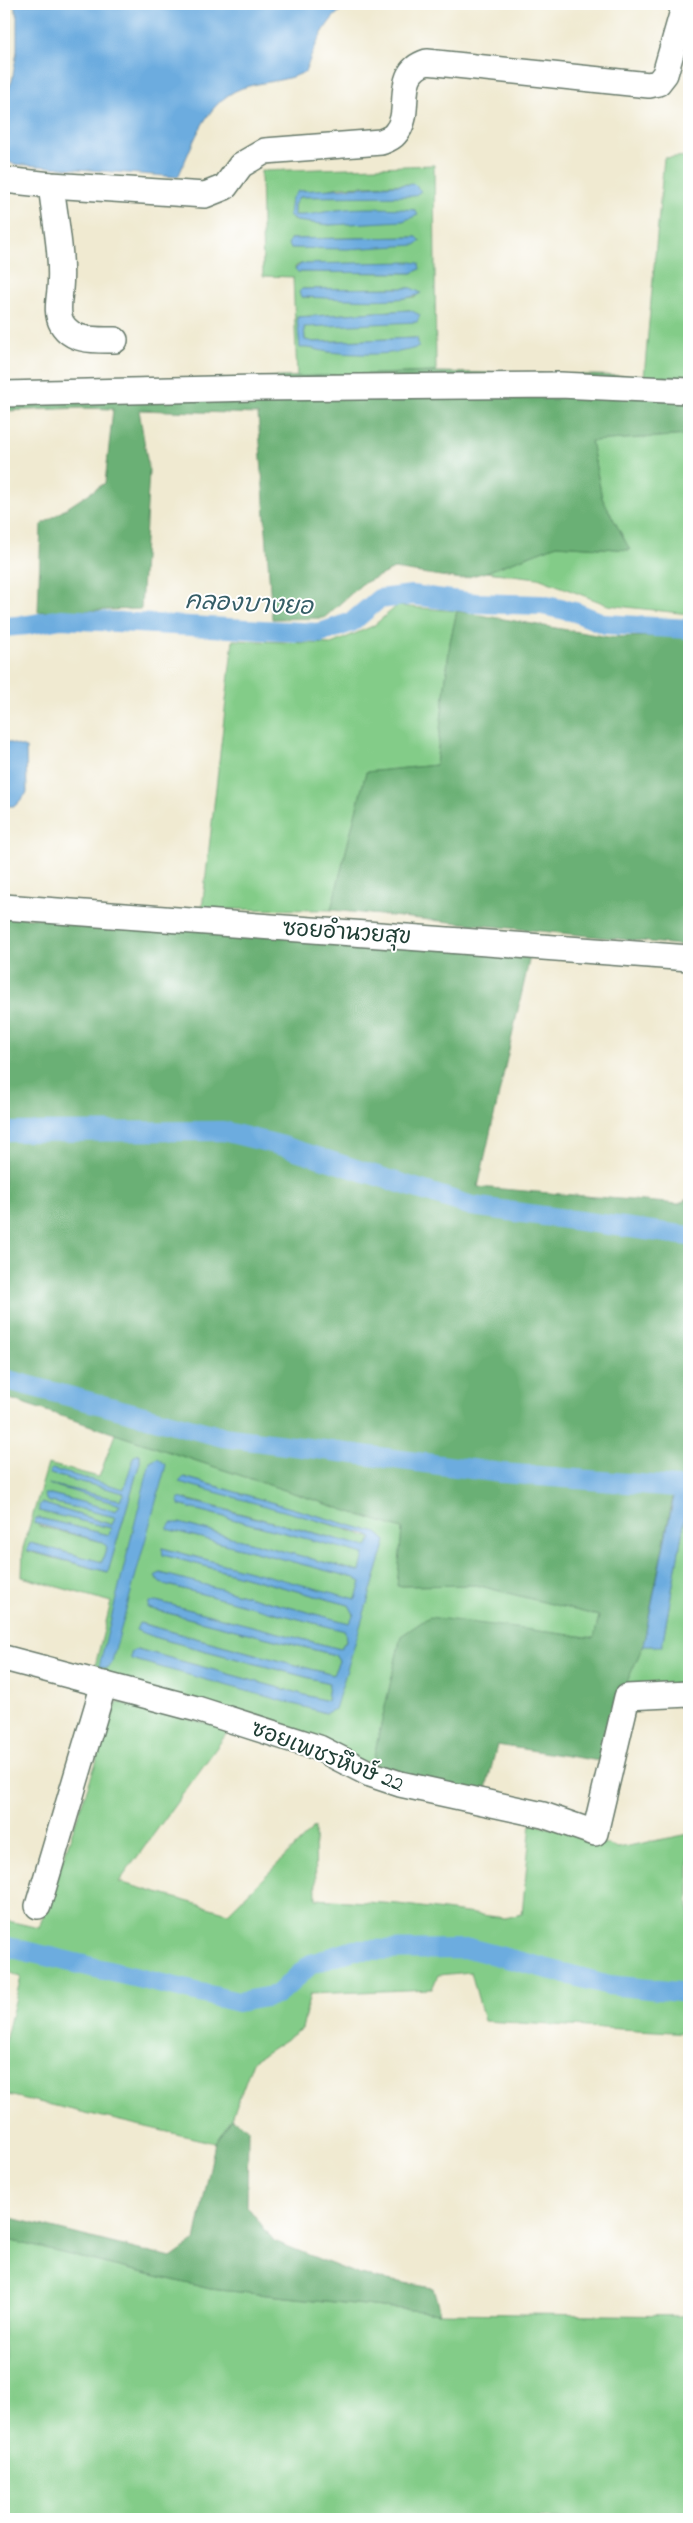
<svg xmlns="http://www.w3.org/2000/svg" width="693" height="2523" viewBox="0 0 693 2523" font-family="'Indie Flower','Playpen Sans Thai',sans-serif">
  <style>
    .green { fill: #83cc88; stroke: #51845e; fill-rule: evenodd }
    .forest { fill: #6ab074; stroke: #447654 }
    .water { fill: #6cacdf; stroke: #46748a }
    .lines { fill: none; stroke-linecap: round; stroke-linejoin: round }
    .canal { stroke: #6cacdf; stroke-width: 20 }
    .minor-casing { stroke: #687a6b; stroke-width: 28 }
    .minor { stroke: #fff; stroke-width: 25 }
    .labels { text-anchor: middle; stroke-width: 4; stroke-linejoin: round; paint-order: stroke }
    .street-label { font-size: 22px; fill: #1f3d34; stroke: #fff }
    .water-label { font-size: 24px; font-style: italic; fill: #365e67; stroke: #fff }
  </style>
  <rect width="100%" height="100%" fill="#fff"/>
  <filter id="ink" filterUnits="userSpaceOnUse"><feTurbulence type="fractalNoise" baseFrequency=".02" numOctaves="2"/><feDisplacementMap in="SourceGraphic" scale="10" xChannelSelector="R" yChannelSelector="G"/><feConvolveMatrix kernelMatrix="1 2 1 2 8 2 1 2 1" color-interpolation-filters="sRGB"/></filter>
  <filter id="wash" filterUnits="userSpaceOnUse"><feTurbulence type="fractalNoise" baseFrequency=".0096" numOctaves="4" result="noise"/><feDisplacementMap in="SourceGraphic" scale="20" xChannelSelector="R" yChannelSelector="G"/><feGaussianBlur stdDeviation="1.12" result="paint"/><feColorMatrix in="noise" values="0 0 0 0 0 0 0 0 0 0 0 0 0 0 0 0 0 1.4 0 .05"/><feComposite in="paint" operator="in"/></filter>
  <g filter="url(#wash)">
    <rect width="100%" height="100%" fill="#f0ead1"/>
    <g class="green">
      <path d="M689,156v221h-45l20,-219z"/>
      <path d="M434,165l2,207 -139,5 -4,-100 -30,-1 -2,-105zM414,184l-115,13 -5,8v10l11,1 33,-6h77l-85,15 -37,-5 -2,-21 47,-12zM416,237l5,4 -130,7 -1,-9zM301,264l119,5 -8,4 -114,-1 -3,-3 1,-3zM411,288l5,9 -23,2 -91,-2 -3,-5 3,-3zM410,310l-106,16 1,14 9,2 102,-4 -87,14 -22,-5h-7l-3,-30z"/>
      <path d="M689,435v179l-81,-9 -70,-27 -52,-6 71,-27 73,5 -28,-52 -11,-57z"/>
      <path d="M397,606l60,5 -7,31 -14,123 -70,7 -35,138 -129,-1 31,-269 98,4 42,-18z"/>
      <path d="M115,1434l287,95 -4,57 78,-1 123,31 -4,22 -167,-20 -27,18 -29,129 -279,-91 18,-72 -89,-25 1,-29 25,-84 51,13zM140,1454v8l-32,110 -81,-21 3,-8 72,19 5,-15 -4,-5 -64,-16v-8l70,17 2,-7 -71,-17 1,-8 72,22 2,-8 -68,-16 -3,-6 7,-1 65,17 5,-6 -61,-18 60,13 4,-7 -73,-19 73,15zM184,1477l193,56 9,8 -52,168 -9,4 -188,-64 190,52 2,-18 -172,-45 -20,-9 3,-6 193,52 6,-14 -4,-6 -187,-47 8,-7 184,48 6,-9v-9l-186,-48 -5,-6 5,-4 189,50 5,-9 -5,-9 -186,-50v-7l193,52 5,-18 -6,-4 -188,-49 12,-6 181,49 5,-18 -186,-49 7,-6 181,48 5,-9z"/>
      <path d="M689,1495v189l-64,2 18,-40 19,-1z"/>
      <path d="M117,1702l113,27 -111,153 109,31 87,-86 1,72 82,5 107,14 17,-4 9,-91 41,9 46,16 71,-14v199l-205,-12 -13,-49 -33,3 -6,14 -122,5 -8,35 -49,32 -21,57 -17,25 -211,-49v-49l17,-68 -17,-7v-50l35,8z"/>
      <path d="M4,2239l206,50 230,24 249,3v203h-651l-34,-2z"/>
    </g>
    <g class="forest">
      <path d="M436,372l253,5v58l-98,6 11,57 28,52 -73,-5 -71,27 -25,7 -67,-10 -32,15 -38,34 -52,1 -14,-205 -119,-4 10,61 -8,138 -103,3 3,-87 64,-42 8,-74 -31,-1 -78,3v-25z"/>
      <path d="M457,611l151,26 81,-1v310l-358,-36 35,-138 70,-7 14,-123z"/>
      <path d="M4,916l527,36 -53,235 201,17 10,-6v283l-13,1 -33,164 -18,40 -19,76 -109,-17 -13,52 -112,-32 29,-129 28,-19 165,21 5,-22 -123,-31 -79,1 5,-57 -398,-132z"/>
      <path d="M232,2118l16,11 -1,77 27,35 85,34 74,13 7,25 -230,-24 -206,-50v-23l167,42 24,-17 20,-98z"/>
    </g>
    <g class="water">
      <path d="M13,4h336c-24,15 -34,42 -44,68 -19,9 -37,9 -56,14 -42,10 -55,56 -71,91l-165,-13 -9,-5v-60l8,-18 5,-30v-37z"/>
      <path d="M414,184l7,7 -7,5 -115,1 -5,8v10c15,1 28,-3 43,-5 25,-3 53,-2 78,0l3,5 -15,6 -73,4 -34,-4 -7,-6 2,-16 7,-8z"/>
      <path d="M417,237l4,4 -6,4 -68,4 -56,-1 -3,-3 2,-6z"/>
      <path d="M411,262l8,1 1,6 -8,4 -114,-1 -3,-3 6,-5z"/>
      <path d="M411,288l10,5c-15,12 -96,4 -120,4l-2,-5 3,-3z"/>
      <path d="M410,310l10,5 -3,7 -113,5 1,13 9,2 103,-4 2,9c-26,9 -61,8 -89,5 -10,-1 -19,-5 -30,-4l-3,-31z"/>
      <path d="M5,741l21,7 1,45 -12,13h-11z"/>
      <path d="M140,1454v8l-32,110 -81,-22 3,-7 72,19 5,-15 -4,-5 -69,-19 1,-4 4,-1 70,17 2,-7 -72,-17v-5l2,-3 71,22 3,-8 -68,-16 -3,-7h7l65,17 4,-6 -72,-21 72,16 4,-7 -74,-19v-3l2,-2 72,20 10,-33z"/>
      <path d="M158,1458l8,7 -55,200 -4,3 -8,-1 51,-205z"/>
      <path d="M184,1477l193,56 9,8 -51,168 -9,4 -195,-54v-6l6,-4 190,52 2,-18 -172,-45 -21,-8 3,-7 194,52 6,-14 -4,-6 -187,-47 1,-6 7,-1 184,48 6,-8 -1,-10 -185,-48 -5,-6 5,-4 189,50 5,-9 -5,-9 -186,-50 -1,-7 194,51 5,-17 -6,-4 -188,-49 4,-6h8l181,49 4,-18 -185,-49v-7l188,49 5,-9 -6,-4 -187,-52z"/>
      <path d="M689,1481v14l-27,151h-19l34,-164z"/>
    </g>
    <g class="lines">
      <g class="canal">
        <path d="M4,627l24,-2 33,-6 259,14 32,-11 27,-23 33,-4 63,8 67,2 33,7 30,12 84,5"/>
        <path d="M4,1132l219,-1 60,15 189,60 217,30"/>
        <path d="M4,1379l219,58 279,36 187,15"/>
        <path d="M4,1946l234,56 39,-7 34,-31 43,-14 118,-1 137,36 80,8"/>
      </g>
    </g>
  </g>
  <g filter="url(#ink)">
    <g class="lines">
      <g class="minor-casing">
        <g id="minor">
          <path d="M4,180l47,5 154,10 20,-8 16,-22 24,-14 116,-9c5,-2 11,-4 14,-8 20,-21 -4,-61 32,-72l222,23 9,-2 7,-9 20,-70"/>
          <path d="M51,185c4,34 12,71 9,105 -1,11 -4,24 2,34 11,18 34,16 53,16"/>
          <path d="M4,394l252,-6 304,-3 129,6"/>
          <path d="M4,907l685,51"/>
          <path d="M4,1658l193,51 122,39 51,26 30,10 143,31 52,18 32,-136 62,-3"/>
          <path d="M38,1906l66,-222"/>
        </g>
      </g>
      <use href="#minor" class="minor"/>
    </g>
  </g>
  <g class="labels">
    <g class="street-label">
      <text transform="translate(347 931) rotate(4)" y="8">ซอยอำนวยสุข</text>
      <text transform="translate(328 1755) rotate(21)" y="8">ซอยเพชรหึงษ์ 22</text>
    </g>
    <g class="water-label">
      <text transform="translate(249 603) rotate(3)" y="8">คลองบางยอ</text>
    </g>
  </g>
  <rect width="693" height="2523" fill="none" stroke="#fff" stroke-width="20"/>
</svg>
